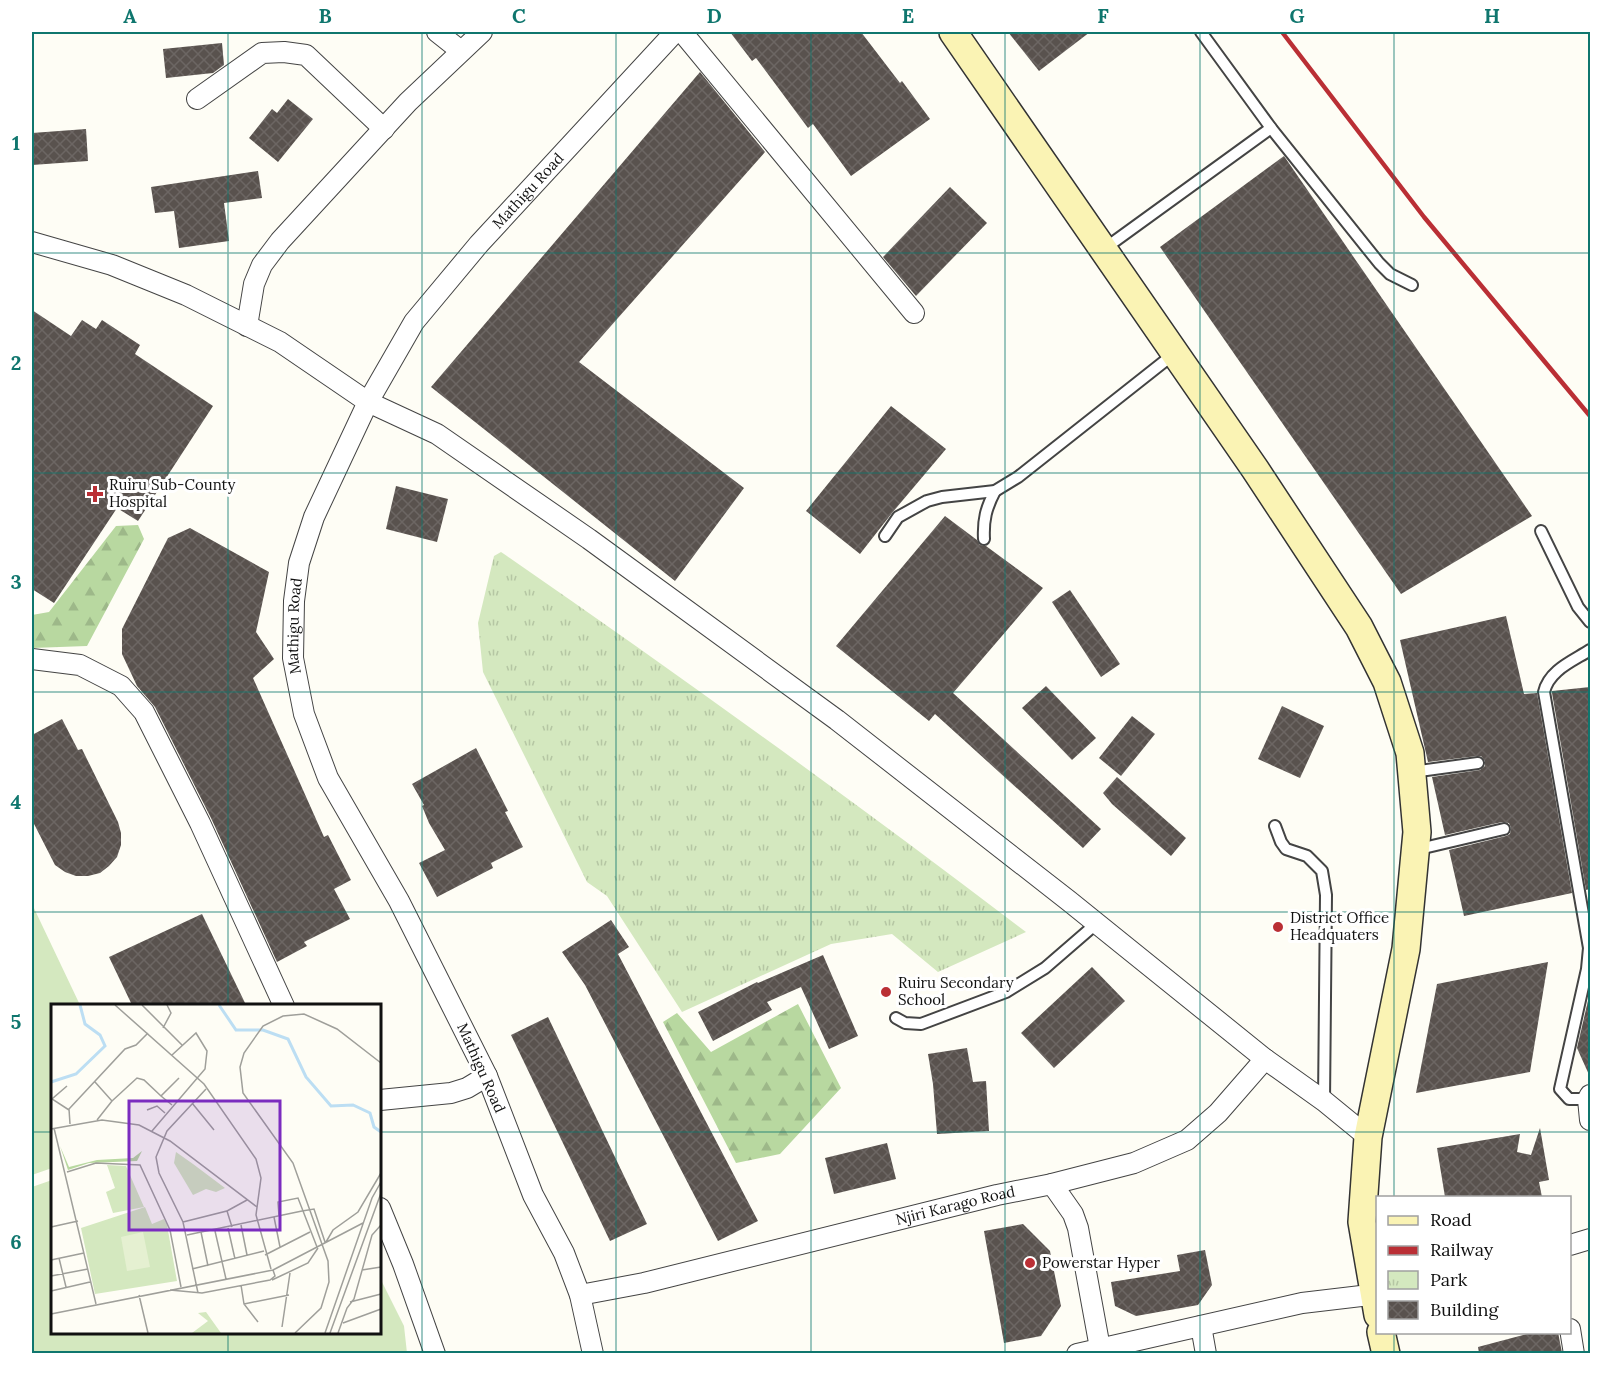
<svg xmlns="http://www.w3.org/2000/svg" width="1622" height="1385" viewBox="0 0 1622 1385" font-family="Lora,serif">
  <style>
    .grass { fill: #d4e8bf }
    .forest { fill: url(#forest-firs) }
    .park { fill: url(#park-tufts) }
    .building { fill: url(#building-cross-hatch) }
    .lines { fill: none; stroke-linecap: round; stroke-linejoin: round }
    .lane-casing { stroke: #444; stroke-width: 14 }
    .street-casing { stroke: #444; stroke-width: 22 }
    .secondary-casing { stroke: #333; stroke-width: 30 }
    .lane { stroke: #fff; stroke-width: 10 }
    .street { stroke: #fff; stroke-width: 20 }
    .secondary { stroke: #faf3b4; stroke-width: 27 }
    .rail { stroke: #ba2f35; stroke-width: 4.5 }
    .grid { fill: none; stroke: #0f766e; stroke-width: 1.5; stroke-opacity: 0.55 }
    .poi-dot { fill: #ba2f35; stroke: #fff; stroke-width: 2 }
    .labels { text-anchor: middle; stroke-width: 6; stroke-linejoin: round; paint-order: stroke }
    .street-label { font-size: 15px; fill: #111; stroke: #fff }
    .poi-label { font-size: 15px; fill: #111; stroke: #fff; text-anchor: start }
    .inset-river { fill: none; stroke: #bcdef3; stroke-width: 3 }
    .inset-road { fill: none; stroke: #9f9f9a; stroke-width: 1.5 }
    .view { fill: #7b2cbf; fill-opacity: 0.15; stroke: #7b2cbf; stroke-width: 3 }
    .inset-edge { fill: none; stroke: #111; stroke-width: 3 }
    .neatline { fill: none; stroke: #0f766e; stroke-width: 2 }
    .grid-label { font-size: 20px; text-anchor: middle; font-weight: bold; fill: #0f766e }
  </style>
  <defs>
    <pattern id="forest-firs" width="22" height="20" patternUnits="userSpaceOnUse" patternTransform="scale(1.5)"><rect width="22" height="20" fill="#b8d8a0"/><path d="M5 1l3.5 6h-7zM16 11l3.5 6h-7z" fill="#9db889"/></pattern>
    <pattern id="park-tufts" width="24" height="20" patternUnits="userSpaceOnUse" patternTransform="scale(1.5)"><rect width="24" height="20" fill="#d4e8bf"/><path d="M3 7l-1-3M5 7V3M7 7l1-3M15 17l-1-3M17 17v-4M19 17l1-3" fill="none" stroke="#b5c6a3"/></pattern>
    <pattern id="building-cross-hatch" width="8" height="8" patternUnits="userSpaceOnUse" patternTransform="scale(1.5)"><rect width="8" height="8" fill="#59524e"/><path d="M0 0l8 8M0 8l8-8" fill="none" stroke="#6c6663"/></pattern>
  </defs>
  <rect width="100%" height="100%" fill="#fefdf5"/>
  <g class="grass">
    <path d="M32,904l48,101 -28,1v162l-20,7z"/>
    <path d="M52,1180v152h328v-54l24,48 3,27h-375v-166z"/>
  </g>
  <g class="forest">
    <path d="M138,525l6,14 -57,107 -55,2v-33l17,-3 67,-86z"/>
    <path d="M798,1004l43,84 -61,66 -44,9 -73,-141 14,-9 34,39z"/>
  </g>
  <path class="park" d="M501,552c178,123 353,249 525,380l-88,40 -46,-38 -61,10 -149,68 -75,-116 -20,-14 -104,-210 -5,-49 16,-67z"/>
  <g class="building">
    <path d="M730,32h131l39,51 2,-2 28,38 -79,57 -38,-52 -5,4 -52,-70 -4,3z"/>
    <path d="M1008,32h82l-51,39z"/>
    <path d="M222,43l2,22 -11,8 -47,5 -3,-29z"/>
    <path d="M700,72l65,80 -186,210 165,126 -69,93 -244,-194z"/>
    <path d="M288,99l25,20 -35,43 -29,-24 23,-29 5,4z"/>
    <path d="M86,129l2,32 -56,4v-32z"/>
    <path d="M1284,156l248,360 -131,78 -241,-347z"/>
    <path d="M258,171l4,27 -38,5 5,38 -50,7 -5,-37 -19,2 -4,-26z"/>
    <path d="M950,187l37,36 -71,73 -33,-39z"/>
    <path d="M32,310l39,26 11,-16 14,9 6,-9 38,25 -5,9 78,52 -75,115 -21,-13 -63,95 -22,-14z"/>
    <path d="M891,406l55,43 -54,64 -32,41 -54,-43z"/>
    <path d="M396,486l52,13 -11,43 -51,-13z"/>
    <path d="M945,516l32,24 3,5 6,1 57,42 -90,105 148,136 -18,19 -148,-134 -6,7 -93,-75z"/>
    <path d="M190,528l79,44 -13,60 18,27 -21,19 71,159 4,-2 23,45 -17,9 16,30 -46,23 3,4 -30,16 -66,-144 -56,-111 -18,-21 -15,-32v-25l46,-91z"/>
    <path d="M1070,590l50,74 -19,13 -49,-75z"/>
    <path d="M1506,616l18,78 13,-1 35,200 -108,23 -15,-66 57,-14 4,-2 1,-6 -2,-5 -7,-1 -57,13 -13,-58 48,-7 5,-4v-5l-4,-5h-4l-49,6 -28,-122z"/>
    <path d="M1046,686l50,52 -24,22 -50,-52z"/>
    <path d="M1590,687v202l-4,1 -34,-197v-2z"/>
    <path d="M1282,706l42,20 -24,52 -42,-19z"/>
    <path d="M1132,716l23,18 -34,42 -22,-18z"/>
    <path d="M62,719l16,31 4,-1 36,73 3,11v12l-4,12 -8,9 -9,7 -12,3h-12l-11,-4 -10,-7 -23,-45v-85z"/>
    <path d="M476,748l32,63 -3,1 18,35 -32,16 2,5 -56,29 -18,-34 26,-13 -16,-27 -7,-17 2,-1 -12,-21z"/>
    <path d="M1117,777l69,61 -15,18 -59,-52 -9,-11z"/>
    <path d="M202,914l44,91h-114l-23,-48z"/>
    <path d="M611,920l18,27 -11,7 140,267 -40,20 -133,-256 -23,-33z"/>
    <path d="M823,955l35,81 -29,13 -28,-62 -34,15 5,8 -59,31 -15,-29 59,-30 1,1z"/>
    <path d="M1548,962l-18,110 -114,21 21,-109z"/>
    <path d="M1092,967l33,34 -71,67 -33,-35z"/>
    <path d="M1590,992v85l-13,-29z"/>
    <path d="M548,1017l99,207 -37,17 -99,-206z"/>
    <path d="M967,1048l6,34 13,-1 3,50 -52,3 -4,-50 -5,-30z"/>
    <path d="M1540,1128l9,52 -10,2 3,15h-97l-8,-49 83,-14 -3,18 14,3z"/>
    <path d="M887,1143l9,36 -62,15 -9,-36z"/>
    <path d="M1023,1224l27,27 11,55 -20,30 -37,7 -20,-112z"/>
    <path d="M1205,1250l7,35 -14,20 -62,11 -21,-10 -4,-24 69,-11 -3,-16z"/>
    <path d="M1534,1332h24l4,21h-83l-1,-6z"/>
  </g>
  <g class="lines">
    <g class="lane-casing">
      <g id="lane">
        <path d="M1271,128l108,135 11,11 22,11"/>
        <path d="M1104,249l167,-121 -70,-96"/>
        <path d="M1541,531l37,76 12,15"/>
        <path d="M885,536l13,-19 29,-16 15,-4 53,-6 23,-14 157,-124"/>
        <path d="M984,539c-1,-19 2,-31 11,-48"/>
        <path d="M1412,772l66,-9"/>
        <path d="M1275,826l6,16 5,7 21,7 15,15 4,24 -2,206"/>
        <path d="M1415,850l89,-21"/>
        <path d="M896,1018l9,5 16,1 85,-32 39,-24 52,-45"/>
        <path d="M1588,1099h-19l-9,-10 27,-120 2,-21 -45,-256c5,-22 29,-31 46,-42"/>
      </g>
    </g>
    <g class="street-casing">
      <g id="street">
        <path d="M437,32l24,19"/>
        <path d="M682,32l232,281"/>
        <path d="M197,99l65,-46 22,-1 22,3 78,74"/>
        <path d="M32,242l80,23 74,30 94,47 88,60 69,32 152,105 248,181 232,181 196,158 59,42 44,36"/>
        <path d="M247,326l7,-42 8,-19 18,-24 128,-139 74,-70"/>
        <path d="M32,659l48,6 41,21 23,26 56,111 84,183"/>
        <path d="M1590,1095l-2,4 2,21"/>
        <path d="M380,1100l71,-7 16,-5 20,-12"/>
        <path d="M1052,1184l82,-21 53,-23 31,-27 47,-54"/>
        <path d="M380,1208l23,56 32,90"/>
        <path d="M1570,1245l20,-6"/>
        <path id="s1" d="M580,1295l64,-12 353,-88 55,-11 21,30 5,14 22,120"/>
        <path d="M1201,1326l5,28"/>
        <path d="M1570,1329l4,25"/>
        <path id="s2" d="M593,1354l-13,-59 -16,-42 -31,-58 -46,-119 -88,-175 -71,-123 -24,-64 -11,-56 1,-57 5,-38 15,-46 54,-115 46,-80 65,-78 196,-212"/>
        <path d="M1077,1354l225,-51 76,-9"/>
      </g>
    </g>
    <g class="secondary-casing">
      <g id="secondary">
        <path d="M953,32l302,437 104,158 28,55 23,71 7,79 -11,117 -38,188 -6,85 16,93"/>
        <path d="M1381,1332l5,22"/>
      </g>
    </g>
    <use href="#lane" class="lane"/>
    <use href="#street" class="street"/>
    <use href="#secondary" class="secondary"/>
    <path class="rail" d="M1282,32l142,185 166,199"/>
  </g>
  <path class="grid" d="M228,32v974M422,32v1322M616,32v1322M811,32v1322M1005,32v1322M1200,32v1322M1394,32v1166M32,253h1558M32,473h1558M32,692h1558M32,912h1558M32,1132h20M380,1132h1210M228,1332v22M1394,1332v22"/>
  <g class="poi-dot">
    <path d="M92 485h6v6h6v6h-6v6h-6v-6h-6v-6h6z"/>
    <circle cx="1278" cy="927" r="6"/>
    <circle cx="886" cy="992" r="6"/>
    <circle cx="1030" cy="1263" r="6"/>
  </g>
  <g class="labels">
    <g class="street-label">
      <text dy="5" stroke="none"><textPath href="#s2" startOffset="1299">Mathigu Road</textPath></text>
      <text dy="5" stroke="none"><textPath href="#s2" startOffset="794">Mathigu Road</textPath></text>
      <text transform="translate(481 1068) rotate(66)" y="5">Mathigu Road</text>
      <text dy="5" stroke="none"><textPath href="#s1" startOffset="386">Njiri Karago Road</textPath></text>
    </g>
    <g class="poi-label">
      <text x="109" y="490">Ruiru Sub-County<tspan x="109" dy="17">Hospital</tspan></text>
      <text x="1290" y="923">District Office<tspan x="1290" dy="17">Headquaters</tspan></text>
      <text x="898" y="988">Ruiru Secondary<tspan x="898" dy="17">School</tspan></text>
      <text x="1042" y="1268">Powerstar Hyper</text>
    </g>
  </g>
  <g transform="translate(51 1004)">
    <rect width="330" height="330" fill="#fefdf5"/>
    <path d="M56,161l19,1 18,41 -31,6 -7,-21 9,-4zM94,203l7,17 12,-5 3,6 10,56 -82,13 -14,-66zM155,308l15,21h-29l16,-12 -10,-8z" fill="#d4e8bf"/>
    <path d="M9,142l9,21 28,-7 36,-2 9,-7 -5,10 -48,2 -21,7z" fill="#b8d8a0"/>
    <path d="M125,148l17,12 32,24 -9,4 -10,-3 -13,6 -19,-32z" fill="#d4e8bf"/>
    <path d="M92,228l7,35 -23,4 -6,-34z" fill="#e5f0d1"/>
    <path class="inset-river" d="M168,1l17,25h27l25,9 18,38 25,29 22,-1 17,8 4,14 7,5M0,78l25,-8 29,-28 -5,-11 -15,-11 -5,-19"/>
    <path class="inset-road" d="M64,1l89,79 52,75 5,19 -5,37 15,54M91,1l40,40M112,24l8,-15 -4,-8M44,78l17,19 -15,19M16,82l-15,13 17,11M61,97l25,-23 7,2 17,16M141,99l22,27M121,101l-11,-9 18,-18M96,106l10,-4 8,7M19,120l-1,-15 56,-60 11,-4 12,-12M3,124l42,176M0,125l51,-9 37,5 31,16 87,66M101,127l53,-62 2,-18 -11,-18 -24,22M16,168l29,-9 44,2 30,65 11,57M176,207l20,-11M251,207l12,-2 11,33M228,212l-1,-14 20,-4 19,49M223,213l6,30M132,218l44,-11 5,16M190,221l6,30M0,223l27,-6M177,224l7,31M164,227l11,48M150,228l7,34M136,231l115,-24M275,238l7,-12 25,-18 23,-39M214,251l45,-23M8,254l7,29M0,256l33,-7M141,265l72,-18M222,266l90,-47M311,266l19,-3M0,272l37,-7M221,276l36,-17 10,-15M190,281l3,19 14,18M119,286l32,3 68,-13 5,-4 -2,-6M0,287l39,-9M147,289l-15,-71 -24,-49 -3,-16 11,-26 39,-42M88,291l9,38M299,298l31,-8M193,300l45,-9M0,310l222,-44M292,319l38,-14M231,323l8,-54M244,329l26,-25 8,-26 -1,-21 -35,-98 -50,-70 -3,-26 4,-14 19,-27 20,-10 21,-2 33,15 44,34M274,329l47,-135 9,-16M279,329l51,-140M287,329l9,-25 7,-9 18,-64 9,-10"/>
    <path class="view" d="M78,97h151v129h-151z"/>
    <rect width="330" height="330" class="inset-edge"/>
  </g>
  <rect width="1622" height="1385" fill="none" stroke="#ffffff" stroke-width="66"/>
  <rect x="1376" y="1196" width="195" height="138" fill="#ffffff" stroke="#a0a0a0" stroke-width="1.5"/>
  <rect x="1388" y="1216" width="30" height="9" fill="#faf3b4" stroke="#a0a0a0" stroke-width="1.5"/>
  <text x="1430" y="1226" font-size="18" fill="#111111">Road</text>
  <rect x="1388" y="1246" width="30" height="9" fill="#ba2f35" stroke="#a0a0a0" stroke-width="1.5"/>
  <text x="1430" y="1256" font-size="18" fill="#111111">Railway</text>
  <rect x="1388" y="1271" width="30" height="18" fill="url(#park-tufts)" stroke="#a0a0a0" stroke-width="1.5"/>
  <text x="1430" y="1286" font-size="18" fill="#111111">Park</text>
  <rect x="1388" y="1301" width="30" height="18" fill="url(#building-cross-hatch)" stroke="#a0a0a0" stroke-width="1.5"/>
  <text x="1430" y="1316" font-size="18" fill="#111111">Building</text>
  <rect x="33" y="33" width="1556" height="1319" class="neatline"/>
  <g class="grid-label">
    <text x="130" y="23">A</text>
    <text x="325" y="23">B</text>
    <text x="519" y="23">C</text>
    <text x="714" y="23">D</text>
    <text x="908" y="23">E</text>
    <text x="1103" y="23">F</text>
    <text x="1297" y="23">G</text>
    <text x="1492" y="23">H</text>
    <text x="16" y="150">1</text>
    <text x="16" y="370">2</text>
    <text x="16" y="589">3</text>
    <text x="16" y="809">4</text>
    <text x="16" y="1029">5</text>
    <text x="16" y="1249">6</text>
  </g>
</svg>
